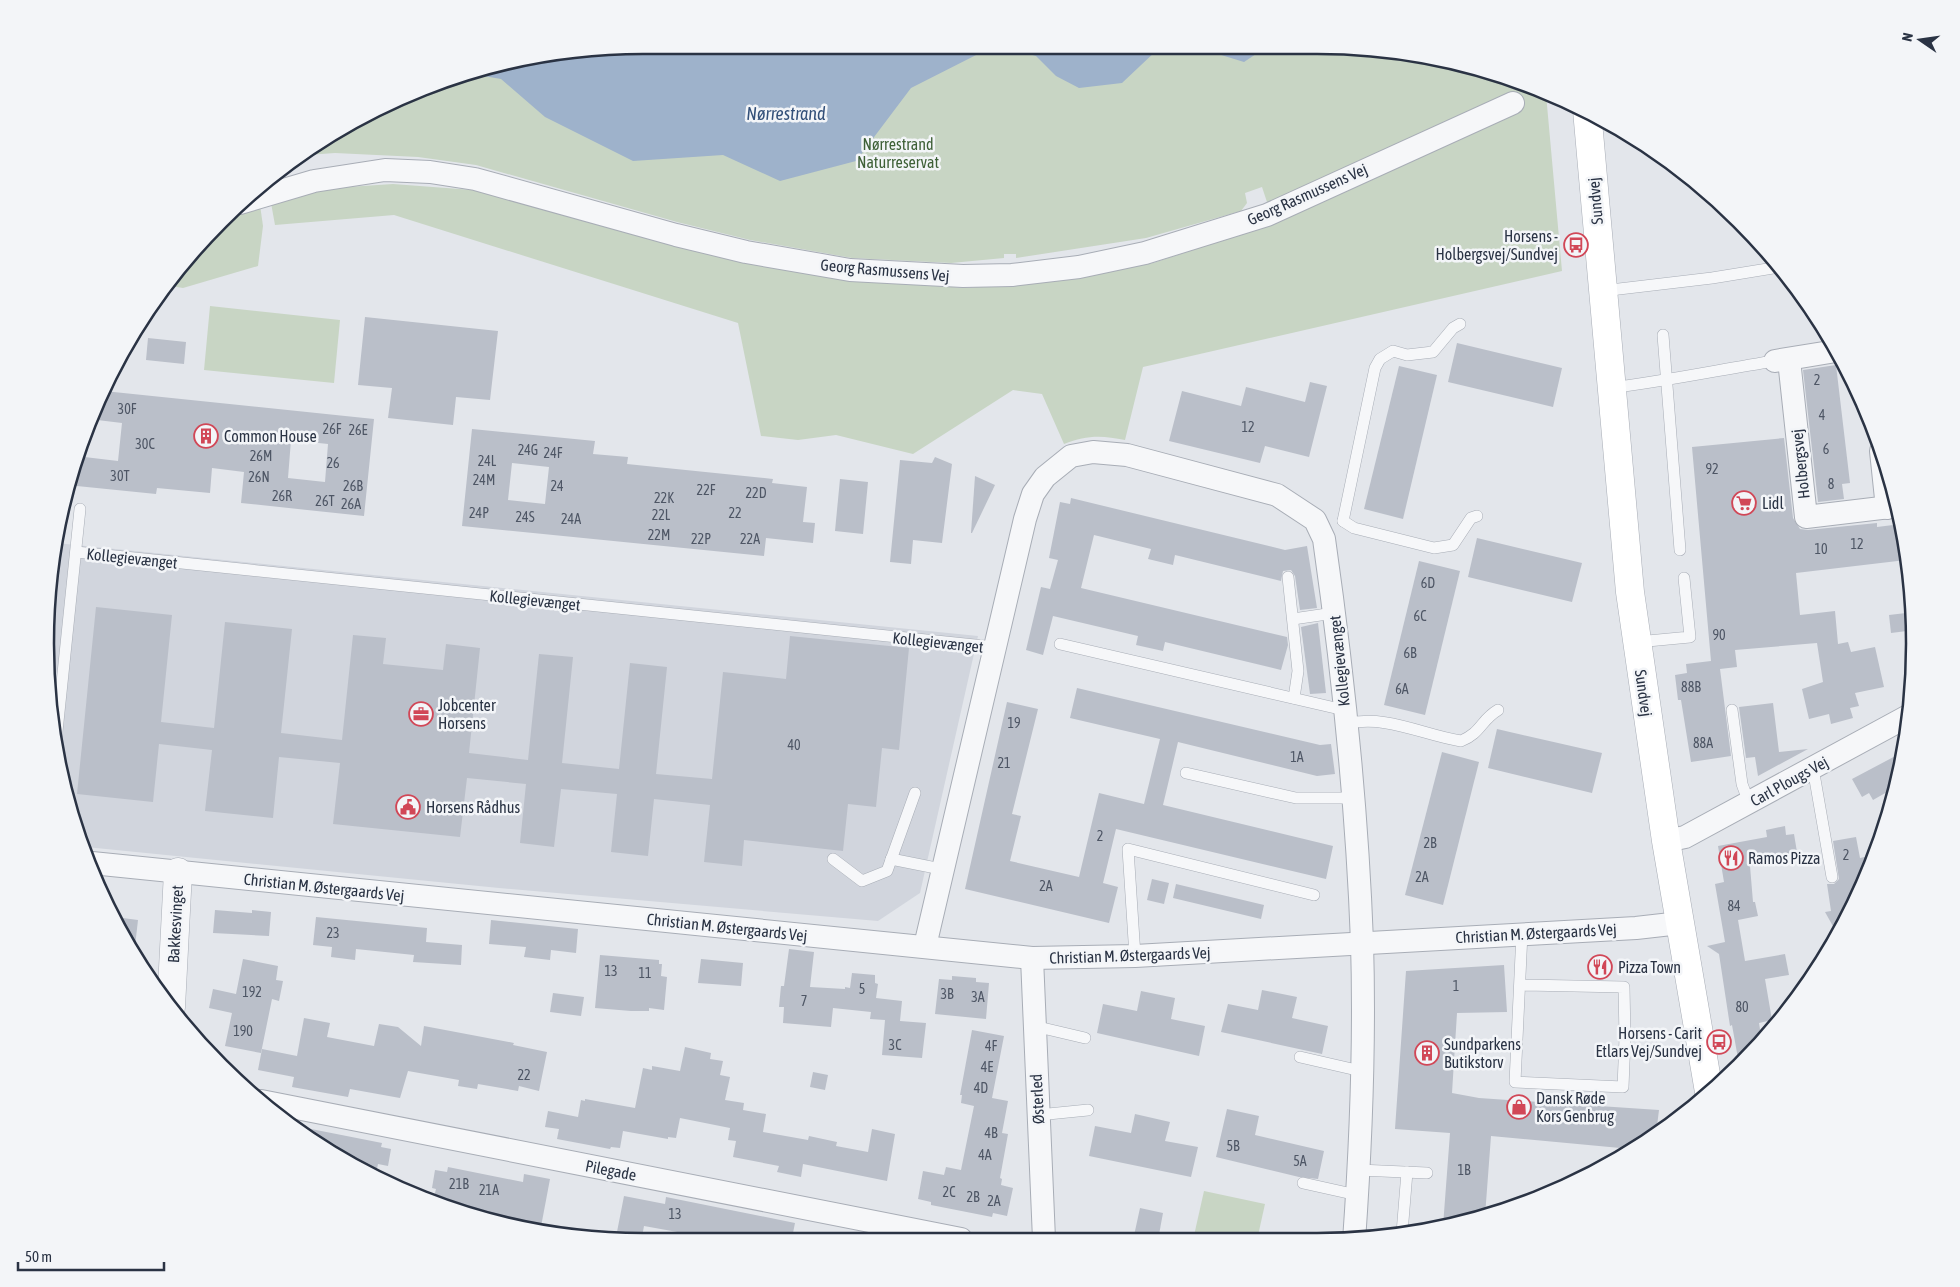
<svg xmlns="http://www.w3.org/2000/svg" width="1960" height="1287" viewBox="0 0 1960 1287" font-family="'Asap Condensed',sans-serif">
  <style>
    .built { fill: #d1d5dd }
    .green { fill: #c8d5c4 }
    .water { fill: #9eb2cb }
    .building { fill: #babfc9; fill-rule: evenodd }
    .lines { fill: none; stroke-linecap: round; stroke-linejoin: round }
    .service-casing { stroke: #a8adb6; stroke-width: 12 }
    .minor-casing { stroke: #a8adb6; stroke-width: 24 }
    .tertiary-casing { stroke: #a8adb6; stroke-width: 29 }
    .secondary-casing { stroke: #a8adb6; stroke-width: 29 }
    .service { stroke: #f6f7f9; stroke-width: 11 }
    .minor { stroke: #f6f7f9; stroke-width: 22 }
    .tertiary { stroke: #f6f7f9; stroke-width: 28 }
    .secondary { stroke: #fff; stroke-width: 28 }
    .labels { text-anchor: middle; stroke-width: 5; stroke-linejoin: round; paint-order: stroke }
    .number-label { font-size: 14px; fill: #4e5665 }
    .park-label { font-size: 16px; fill: #3e6037; stroke: #f3f5f8 }
    .street-label { font-size: 16px; fill: #2a3344; stroke: #f3f5f8 }
    .poi-label { font-size: 16px; fill: #2a3344; stroke: #f3f5f8; text-anchor: start }
    .water-label { font-size: 18px; font-style: italic; fill: #335079; stroke: #f3f5f8 }
    .rim { fill: none; stroke: #2a3344; stroke-width: 2.5 }
  </style>
  <rect width="100%" height="100%" fill="#e3e6eb"/>
  <path class="built" d="M56,543l922,93 -58,257 -42,28 -379,-33 -413,-41 -21,-49 -19,-115v-79z"/>
  <g class="green">
    <path d="M565,50h830l77,15 74,29 16,177 -419,96 -18,73c-23,-5 -39,-5 -61,4l-22,-50 -29,-4 -100,64 -77,-19 -38,5 -37,-4 -23,-113 -344,-108 -119,10 -4,-22 46,-14 76,-5 80,6 201,54 177,36 115,8 117,-11 70,-14 121,-40 -12,-36 -17,6 2,10 -6,8 -95,27 -130,20v-4h-12v4l-53,5 -99,-5 -102,-18 -73,-18 -201,-57 -58,-8 -83,-4 -28,2 -20,9 24,-18 140,-69z"/>
    <path d="M260,205l3,21 -5,40 -75,22 -18,-3 63,-69z"/>
    <path d="M210,306l130,14 -6,63 -130,-13z"/>
    <path d="M1204,1191l61,13 -8,36h-64z"/>
  </g>
  <g class="water">
    <path d="M565,50h592l-35,33 -43,5 -23,-12 -20,-20 -14,-4 -38,-1 -73,37 -55,73 -76,20 -57,-26 -90,6 -88,-44 -44,-38 -34,-6z"/>
    <path d="M1170,50h101l-12,2 -15,10 -26,-8z"/>
  </g>
  <g class="building">
    <path d="M365,317l133,14 -8,69 -34,-3 -3,28 -65,-7 4,-30 -34,-3z"/>
    <path d="M148,338l38,4 -2,22 -38,-4z"/>
    <path d="M1457,343l105,25 -9,39 -105,-25z"/>
    <path d="M1836,365l14,118 -8,1 2,15 -26,3 -15,-132z"/>
    <path d="M1399,366l38,9 -34,144 -39,-10z"/>
    <path d="M1310,382l17,4 -18,71 -44,-11 -5,17 -91,-22 13,-50 59,15 5,-19 59,15z"/>
    <path d="M104,391l270,28 -10,97 -123,-13 3,-31 -32,-4 -2,25 -53,-5 -1,6 -89,-9 9,-29 42,5 4,-38 -33,-4zM291,440l37,4 -3,38 -37,-4z"/>
    <path d="M472,429l123,12 -2,13 35,3 -1,7 146,15 -1,4 35,4 -4,35 12,1 -2,20 -47,-5 -2,18 -302,-30zM512,463l37,4 -4,37 -37,-4z"/>
    <path d="M1784,438l9,80 7,11 8,1 69,-7v4l24,-3 5,36 -110,13 4,42 35,-4 3,33 10,-2 3,10 24,-5 9,40 -29,6 4,13 -9,2 3,10 -22,6 -2,-10 -20,5 -7,-30 21,-7 -6,-39 -82,7 2,17 -17,2 11,87 -40,6 -10,-62h-3l-3,-25 12,-2 -1,-9 25,-3 -19,-214z"/>
    <path d="M935,457l17,7 -10,79 -29,-3 -2,24 -21,-2 10,-102 32,3z"/>
    <path d="M975,476l20,9 -23,48h-1z"/>
    <path d="M840,479l28,3 -5,52 -28,-3z"/>
    <path d="M1071,498l214,52 22,-4 10,62 -17,2 -5,-34 -4,-6 -8,1 -2,10 -106,-26 -2,10 -25,-6 3,-10 -57,-14 -13,53 206,49 1,8 -7,25 -116,-28 -2,9 -27,-6 2,-9 -85,-20 -10,39 -17,-5 15,-63 9,2 8,-29 -9,-2 11,-56 10,2z"/>
    <path d="M1477,538l105,25 -10,39 -104,-25z"/>
    <path d="M1419,561l41,10 -35,144 -41,-10z"/>
    <path d="M96,607l76,8 -11,107 53,6 11,-106 67,7 -11,104 61,7 11,-105 33,3 -3,26 60,6 3,-26 34,4 -11,105 59,7 11,-106 34,3 -11,106 57,6 11,-106 37,4 -11,107 56,5 11,-107 63,7 4,-43 119,12 -10,102 -17,-2 -6,59 -28,-3 -5,47 -99,-11 -2,26 -38,-4 6,-57 -56,-6 -6,57 -37,-4 6,-58 -56,-5 -7,58 -34,-4 6,-59 -59,-6 -7,59 -127,-13 7,-61 -61,-6 -6,61 -68,-7 7,-61 -53,-6 -6,58 -76,-8z"/>
    <path d="M1906,613l1,18 -16,2 -2,-18z"/>
    <path d="M1318,623l8,70 -16,1 -9,-67z"/>
    <path d="M1077,688l243,57 11,-1 4,30 -18,2 -139,-34 -15,63 170,41 -7,33 -210,-50 -13,54 15,4 -9,36 -144,-34 42,-187 31,7 -26,105 9,2 -11,45 69,16 20,-84 45,11 16,-65 -90,-21z"/>
    <path d="M1773,703l6,49 29,-3 -50,27 -3,-19 -9,1 -7,-51z"/>
    <path d="M1497,729l105,24 -10,40 -104,-25z"/>
    <path d="M1442,752l37,10 -36,143 -38,-10z"/>
    <path d="M1903,752l-9,36 -21,12 -4,-7 -7,4 -10,-18z"/>
    <path d="M1785,826l1,9 8,-1 4,24 -48,8 3,36h2l3,14 -20,4 7,41 40,-7 4,21 -24,4 7,41 -13,3 3,19 -23,22 -7,-39 -2,1 -11,-72 -12,-8 18,-4 -10,-58 9,-2 -6,-36 49,-9 -1,-7z"/>
    <path d="M1856,837l4,21 14,-3 -38,85 -2,-12 -9,-16 6,-1 -4,-27h7l5,-5 -6,-38z"/>
    <path d="M1152,879l17,4 -5,21 -17,-4z"/>
    <path d="M1176,884l88,21 -3,14 -88,-21z"/>
    <path d="M215,910l37,3v-3l19,2 -2,24 -56,-3z"/>
    <path d="M115,917l23,3 -4,35 -9,-12z"/>
    <path d="M316,917l111,11 -1,14 36,3 -1,20 -48,-3 1,-7 -58,-6 -1,11 -24,-3 1,-10 -19,-2z"/>
    <path d="M491,920l87,9 -2,24 -25,-3 -1,10 -26,-3 2,-10 -37,-3z"/>
    <path d="M789,949l25,3 -4,35 35,2v-2l5,1 2,-15 23,2v8l3,1 -2,14 26,3 -2,20 26,2 -4,35 -40,-3 3,-35 -15,-1 1,-7 -38,-4 -2,19 -48,-4 1,-16h-5l2,-21h3z"/>
    <path d="M600,955l59,5v4h3l-1,12 6,1 -3,33 -15,-2v3h-18l-36,-3z"/>
    <path d="M1592,958l15,1 -1,18 -15,-1z"/>
    <path d="M243,959l35,7 -2,14 7,1 -4,20 -7,-2 -11,54 -36,-7 7,-33 -23,-5 4,-19 23,5z"/>
    <path d="M701,959l42,4 -2,23 -43,-3z"/>
    <path d="M1504,965l3,47 -50,1 -5,80 27,5 180,12 -3,24 -25,15 -140,-13 -6,80 -14,6 -28,4 7,-93 -55,-4 11,-158z"/>
    <path d="M952,976l24,2v4l13,1 -3,36 -51,-5 4,-35 13,1z"/>
    <path d="M1262,990l35,7 -5,21 36,8 -6,28 -101,-22 7,-28 30,6z"/>
    <path d="M1141,991l34,7 -4,21 34,7 -6,30 -102,-23 6,-29 34,7z"/>
    <path d="M553,993l31,4 -3,19 -31,-4z"/>
    <path d="M304,1018l26,5 -3,14 47,9 5,-22 19,3 23,19 3,-20 90,17 -1,2 34,7 -8,39 -20,-5 -1,5 -40,-7 -1,5 -19,-3 1,-6 -51,-9 -8,27 -50,-9 -2,8 -56,-10 2,-10 -36,-7 4,-21 35,7z"/>
    <path d="M972,1030l32,6 -12,62 16,3 -6,32 6,1 -8,44 2,1 -1,6 12,3 -6,28 -14,-3 -1,4 -61,-12v-3l-13,-3 5,-28 21,4 2,-8 15,3 13,-64 -13,-3 1,-8h-2z"/>
    <path d="M685,1047l26,6 -1,6 13,2 -3,14 10,2 -5,23 19,3 -1,7 23,4 -3,18 45,8 1,-4 28,6 -1,4 32,6 4,-23 23,5 -8,47 -84,-17 -2,13 -24,-5 2,-6 -46,-9 3,-16 -8,-1 2,-12 -50,-10 -4,20 -8,-1v2l-45,-8 -3,17 -9,-1 -1,2 -53,-10 2,-10 -14,-2 3,-16 30,6 3,-17 4,1v-2l50,9 8,-40 9,2v-4l28,5z"/>
    <path d="M813,1072l15,3 -3,15 -15,-3z"/>
    <path d="M1227,1109l32,7 -4,19 69,16 -6,28 -19,-2 -83,-20z"/>
    <path d="M1135,1114l35,8 -5,19 33,6 -7,30 -102,-21 6,-30 36,7z"/>
    <path d="M301,1127l81,16 -1,4 10,2 -3,17 -10,-2 -3,14z"/>
    <path d="M448,1167l75,15 1,-8 26,5 -10,53 -52,-10 -55,-21 3,-12 -4,-1 3,-18 12,2z"/>
    <path d="M624,1196l41,8 1,-7 129,26 -3,15 -98,-1v-2l-50,-9 -2,11h-26z"/>
    <path d="M1140,1208l23,5 -5,27h-25z"/>
  </g>
  <g class="lines">
    <g class="service-casing">
      <g id="service">
        <path d="M1602,291l110,-13 68,-11"/>
        <path d="M1663,335l17,215"/>
        <path d="M1611,388c55,-7 108,-18 163,-27"/>
        <path d="M1343,521l32,-153 5,-9 13,-8 14,4 26,-3 20,-24 7,-4"/>
        <path d="M1343,521l11,7 80,20 19,-3 18,-27 6,-2"/>
        <path d="M76,552l918,95"/>
        <path d="M1288,577l10,94 -4,27"/>
        <path d="M1293,619l41,-6"/>
        <path d="M1637,642l53,-5 -6,-59"/>
        <path d="M1060,644l284,66"/>
        <path d="M1732,710l10,74 7,19"/>
        <path d="M1346,724c39,-10 77,11 115,17 20,-8 20,-21 37,-31"/>
        <path d="M56,741l24,-232"/>
        <path d="M1813,768l19,109"/>
        <path d="M1186,773l110,25h57"/>
        <path d="M833,859l29,22 25,-10 28,-78"/>
        <path d="M891,859l50,10"/>
        <path d="M1135,956l-7,-107 186,46"/>
        <path d="M1520,985l104,2 1,51 -2,49 -108,-5 7,-149"/>
        <path d="M1034,1026l51,12"/>
        <path d="M1300,1057l61,14"/>
        <path d="M1038,1115l50,-5"/>
        <path d="M1359,1170l68,3"/>
        <path d="M1303,1183l54,12"/>
        <path d="M1402,1233l5,-61"/>
      </g>
    </g>
    <g class="minor-casing">
      <g id="minor">
        <path d="M240,203l74,-22 71,-11 45,2 45,7 201,56 70,17 104,18 113,6 49,-1 67,-8 66,-14 122,-38 246,-112"/>
        <path d="M1789,360l17,157 92,-11"/>
        <path d="M1775,361l61,-10"/>
        <path d="M1881,451l6,57"/>
        <path d="M1666,841l19,-4 225,-122"/>
        <path d="M92,863l940,95 103,-2 501,-28 44,-5"/>
        <path d="M925,946l100,-427 8,-25 12,-17 26,-21 22,-4 34,3 150,40 38,25 9,19c19,133 33,268 38,403 3,99 -1,200 -8,299"/>
        <path d="M1032,958l12,281"/>
        <path d="M261,1101l700,138"/>
      </g>
    </g>
    <g class="tertiary-casing">
      <path id="tertiary" d="M171,1007l7,-135"/>
    </g>
    <g class="secondary-casing">
      <path id="secondary" d="M1587,110l43,482 36,249 43,251"/>
    </g>
    <use href="#service" class="service"/>
    <use href="#minor" class="minor"/>
    <use href="#tertiary" class="tertiary"/>
    <use href="#secondary" class="secondary"/>
  </g>
  <defs>
    <g id="bus-ring" transform="scale(1.25)"><circle r="9.5" fill="#f3f5f8" stroke="#d14757" stroke-width="1.5"/><path d="M-5-6H5V4H4V6H2V4H-2V6H-4V4H-5ZM-3.5-4V0h7V-4ZM-3.5 1.2v1.5H-2V1.2ZM2 1.2v1.5H3.5V1.2Z" fill="#d14757"/></g>
    <g id="building-ring" transform="scale(1.25)"><circle r="9.5" fill="#f3f5f8" stroke="#d14757" stroke-width="1.5"/><path d="M-4-6H4V6H1V3H-1V6H-4ZM-2.5-4.3h1.7v1.8h-1.7ZM.8-4.3h1.7v1.8H.8ZM-2.5-1h1.7V.8h-1.7ZM.8-1h1.7V.8H.8Z" fill="#d14757"/></g>
    <g id="supermarket-ring" transform="scale(1.25)"><circle r="9.5" fill="#f3f5f8" stroke="#d14757" stroke-width="1.5"/><path d="M-6-5.5h2.5l.6 2H6L4.5 2H-2.5L-4.4-4H-6ZM-1.5 3.2a1.3 1.3 0 1 0 .1 0ZM3 3.2a1.3 1.3 0 1 0 .1 0Z" fill="#d14757"/></g>
    <g id="office-ring" transform="scale(1.25)"><circle r="9.5" fill="#f3f5f8" stroke="#d14757" stroke-width="1.5"/><path d="M-6-3h4V-5.5h4V-3h4V5H-6ZM-1-4.5V-3h2v-1.5ZM-6 0V1H6V0Z" fill="#d14757"/></g>
    <g id="civic-ring" transform="scale(1.25)"><circle r="9.5" fill="#f3f5f8" stroke="#d14757" stroke-width="1.5"/><path d="M-.6-6.5H3V-4.5H.6V-3L4-1V1h2V6H-6V1h2V-1L-.6-3ZM-1.2 2.5V6h2.4V2.5Z" fill="#d14757"/></g>
    <g id="restaurant-ring" transform="scale(1.25)"><circle r="9.5" fill="#f3f5f8" stroke="#d14757" stroke-width="1.5"/><path d="M-5-6h1v4h1v-4h1v4h1v-4h1v5L-1.5 .5V6h-2V.5L-5-1ZM5-6V6H3V1.5H1.5Q1.5-4 5-6Z" fill="#d14757"/></g>
    <g id="shop-ring" transform="scale(1.25)"><circle r="9.5" fill="#f3f5f8" stroke="#d14757" stroke-width="1.5"/><path d="M-5-2.5h2.3a2.7 3.5 0 0 1 5.4 0H5L5.5 6h-11ZM-1.5-2.5h3a1.5 2.3 0 0 0-3 0Z" fill="#d14757"/></g>
  </defs>
  <g fill-rule="evenodd">
    <use href="#bus-ring" x="1576" y="245"/>
    <use href="#building-ring" x="206" y="436"/>
    <use href="#supermarket-ring" x="1744" y="503"/>
    <use href="#office-ring" x="421" y="714"/>
    <use href="#civic-ring" x="408" y="807"/>
    <use href="#restaurant-ring" x="1731" y="858"/>
    <use href="#restaurant-ring" x="1600" y="967"/>
    <use href="#bus-ring" x="1719" y="1042"/>
    <use href="#building-ring" x="1427" y="1053"/>
    <use href="#shop-ring" x="1519" y="1107"/>
  </g>
  <g class="labels">
    <g class="number-label">
      <text x="1817" y="385">2</text>
      <text x="127" y="414">30F</text>
      <text x="1822" y="420">4</text>
      <text x="1248" y="432">12</text>
      <text x="332" y="434">26F</text>
      <text x="358" y="435">26E</text>
      <text x="145" y="449">30C</text>
      <text x="1826" y="454">6</text>
      <text x="528" y="455">24G</text>
      <text x="553" y="458">24F</text>
      <text x="261" y="461">26M</text>
      <text x="487" y="466">24L</text>
      <text x="333" y="468">26</text>
      <text x="1712" y="474">92</text>
      <text x="120" y="481">30T</text>
      <text x="259" y="482">26N</text>
      <text x="484" y="485">24M</text>
      <text x="1831" y="489">8</text>
      <text x="353" y="491">26B</text>
      <text x="557" y="491">24</text>
      <text x="706" y="495">22F</text>
      <text x="756" y="498">22D</text>
      <text x="282" y="501">26R</text>
      <text x="664" y="503">22K</text>
      <text x="325" y="506">26T</text>
      <text x="351" y="509">26A</text>
      <text x="479" y="518">24P</text>
      <text x="735" y="518">22</text>
      <text x="661" y="520">22L</text>
      <text x="525" y="522">24S</text>
      <text x="571" y="524">24A</text>
      <text x="659" y="540">22M</text>
      <text x="701" y="544">22P</text>
      <text x="750" y="544">22A</text>
      <text x="1857" y="549">12</text>
      <text x="1821" y="554">10</text>
      <text x="1428" y="588">6D</text>
      <text x="1420" y="621">6C</text>
      <text x="1719" y="640">90</text>
      <text x="1410" y="658">6B</text>
      <text x="1691" y="692">88B</text>
      <text x="1402" y="694">6A</text>
      <text x="1014" y="728">19</text>
      <text x="1703" y="748">88A</text>
      <text x="794" y="750">40</text>
      <text x="1297" y="762">1A</text>
      <text x="1004" y="768">21</text>
      <text x="1100" y="841">2</text>
      <text x="1430" y="848">2B</text>
      <text x="1846" y="860">2</text>
      <text x="1422" y="882">2A</text>
      <text x="1046" y="891">2A</text>
      <text x="1734" y="911">84</text>
      <text x="333" y="938">23</text>
      <text x="611" y="976">13</text>
      <text x="645" y="978">11</text>
      <text x="1456" y="991">1</text>
      <text x="862" y="994">5</text>
      <text x="252" y="997">192</text>
      <text x="947" y="999">3B</text>
      <text x="978" y="1002">3A</text>
      <text x="804" y="1006">7</text>
      <text x="1742" y="1012">80</text>
      <text x="243" y="1036">190</text>
      <text x="895" y="1050">3C</text>
      <text x="991" y="1051">4F</text>
      <text x="987" y="1072">4E</text>
      <text x="524" y="1080">22</text>
      <text x="981" y="1093">4D</text>
      <text x="991" y="1138">4B</text>
      <text x="1233" y="1151">5B</text>
      <text x="985" y="1160">4A</text>
      <text x="1300" y="1166">5A</text>
      <text x="1464" y="1175">1B</text>
      <text x="459" y="1189">21B</text>
      <text x="489" y="1195">21A</text>
      <text x="949" y="1197">2C</text>
      <text x="973" y="1202">2B</text>
      <text x="994" y="1206">2A</text>
      <text x="675" y="1219">13</text>
    </g>
    <g class="park-label">
      <text x="898" y="150">Nørrestrand<tspan x="898" dy="18">Naturreservat</tspan></text>
    </g>
    <g class="street-label">
      <text transform="translate(1307 194) rotate(-24)" y="6">Georg Rasmussens Vej</text>
      <text transform="translate(1595 201) rotate(-95)" y="6">Sundvej</text>
      <text transform="translate(885 270) rotate(5)" y="6">Georg Rasmussens Vej</text>
      <text transform="translate(1800 464) rotate(-96)" y="6">Holbergsvej</text>
      <text transform="translate(132 558) rotate(6)" y="6">Kollegievænget</text>
      <text transform="translate(535 600) rotate(6)" y="6">Kollegievænget</text>
      <text transform="translate(938 642) rotate(6)" y="6">Kollegievænget</text>
      <text transform="translate(1339 661) rotate(-96)" y="6">Kollegievænget</text>
      <text transform="translate(1644 693) rotate(82)" y="6">Sundvej</text>
      <text transform="translate(1789 781) rotate(-29)" y="6">Carl Plougs Vej</text>
      <text transform="translate(324 887) rotate(6)" y="6">Christian M. Østergaards Vej</text>
      <text transform="translate(175 924) rotate(-87)" y="6">Bakkesvinget</text>
      <text transform="translate(727 927) rotate(6)" y="6">Christian M. Østergaards Vej</text>
      <text transform="translate(1536 933) rotate(-3)" y="6">Christian M. Østergaards Vej</text>
      <text transform="translate(1130 955) rotate(-2)" y="6">Christian M. Østergaards Vej</text>
      <text transform="translate(1037 1099) rotate(-93)" y="6">Østerled</text>
      <text transform="translate(611 1170) rotate(11)" y="6">Pilegade</text>
    </g>
    <g class="poi-label">
      <text x="1558" y="242" text-anchor="end">Horsens -<tspan x="1558" dy="18">Holbergsvej/Sundvej</tspan></text>
      <text x="224" y="442">Common House</text>
      <text x="1762" y="509">Lidl</text>
      <text x="438" y="711">Jobcenter<tspan x="438" dy="18">Horsens</tspan></text>
      <text x="426" y="813">Horsens Rådhus</text>
      <text x="1748" y="864">Ramos Pizza</text>
      <text x="1618" y="973">Pizza Town</text>
      <text x="1702" y="1039" text-anchor="end">Horsens - Carit<tspan x="1702" dy="18">Etlars Vej/Sundvej</tspan></text>
      <text x="1444" y="1050">Sundparkens<tspan x="1444" dy="18">Butikstorv</tspan></text>
      <text x="1536" y="1104">Dansk Røde<tspan x="1536" dy="18">Kors Genbrug</tspan></text>
    </g>
    <g class="water-label">
      <text x="786" y="120">Nørrestrand</text>
    </g>
  </g>
  <path d="M0 0H1960V1287H0ZM643 54H1317A589 589 0 0 1 1906 643V644A589 589 0 0 1 1317 1233H643A589 589 0 0 1 54 644V643A589 589 0 0 1 643 54Z" fill="#f3f5f8" fill-rule="evenodd"/>
  <path class="rim" d="M643 54H1317A589 589 0 0 1 1906 643V644A589 589 0 0 1 1317 1233H643A589 589 0 0 1 54 644V643A589 589 0 0 1 643 54Z"/>
  <g transform="translate(1920 40) rotate(283)" stroke="#f3f5f8" stroke-width="4" paint-order="stroke">
  <path d="M0-4L9 19L0 12L-9 19Z" fill="#2a3344"/>
  <text y="-8" font-size="14" font-weight="bold" text-anchor="middle" fill="#2a3344">N</text>
  </g>
  <path d="M18 1262v8h146v-8" fill="none" stroke="#2a3344" stroke-width="2.5"/>
  <text x="25" y="1262" font-size="15" fill="#2a3344" stroke="#f3f5f8" stroke-width="4" paint-order="stroke">50 m</text>
</svg>
